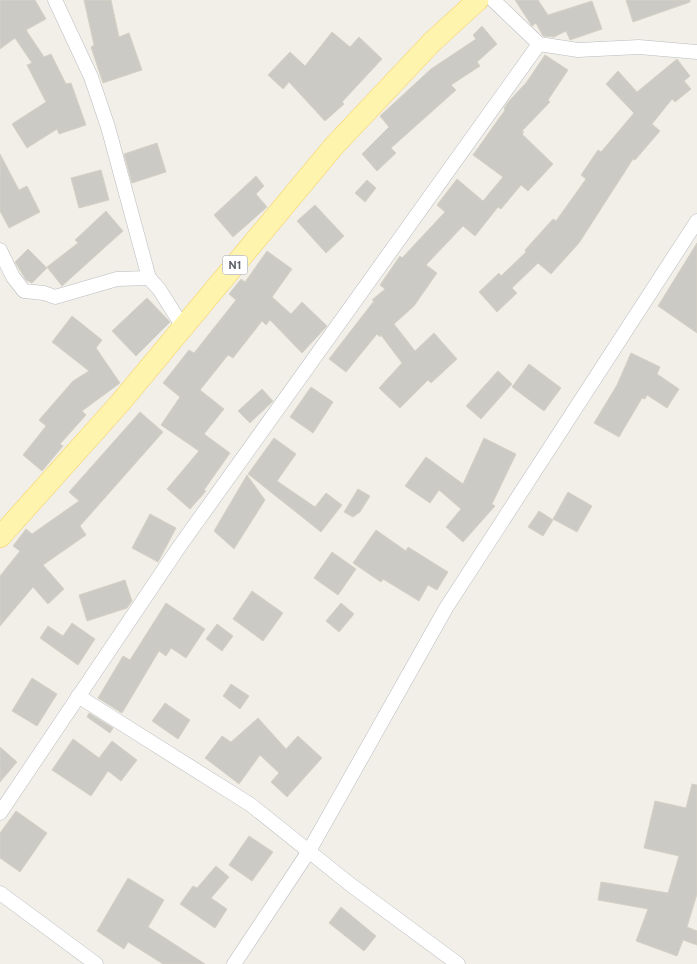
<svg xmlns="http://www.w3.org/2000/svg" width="697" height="964" viewBox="0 0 697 964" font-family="Overpass,sans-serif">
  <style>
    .building { fill: #cccac4; stroke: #d6d1c5 }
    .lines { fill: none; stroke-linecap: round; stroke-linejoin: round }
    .street-casing { stroke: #b9bcc1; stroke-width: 15 }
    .primary-casing { stroke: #f6ce5b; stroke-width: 22 }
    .street { stroke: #fff; stroke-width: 14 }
    .primary { stroke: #fff4ae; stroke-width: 21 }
    .labels { text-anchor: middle; stroke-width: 4; stroke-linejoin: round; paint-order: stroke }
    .shield { fill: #fff; stroke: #8e9195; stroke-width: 1 }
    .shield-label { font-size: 12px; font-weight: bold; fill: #5e6268 }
  </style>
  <rect width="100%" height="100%" fill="#f1efe7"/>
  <g class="building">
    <path d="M0,0h35l11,19 -20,11 18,27 7,-3 15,30 5,-1 15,42 -27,9 -2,-5 -30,19 -15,-24 34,-22 -19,-37 5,-2 -17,-25 -15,11z"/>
    <path d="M84,0h27l8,37 10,-4 13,37 -39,13 -12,-36 3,-2z"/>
    <path d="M515,0h23l10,15 44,-14 10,28 -32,11 -4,-9 -12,6 -11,-1 -7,-13 -4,3 -2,-3z"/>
    <path d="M626,0h64v2l-57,20z"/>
    <path d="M482,26l15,18 -20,18 3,4 -29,19 5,5 -65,58 5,5 -19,18 -15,-17 27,-27 -9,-11 51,-47 45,-30 -3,-4z"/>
    <path d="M332,32l18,15 9,-10 23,22 -40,43 2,2 -19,17 -36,-39 -6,7 -15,-14 22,-23 15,14z"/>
    <path d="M545,55l23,15 -20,30 2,2 -28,29 2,1 -2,2 31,30 -25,27 -7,-6 -20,24 -3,-2 -23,29 -12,-10 -37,39 11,8 -23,33 -20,18 21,27 19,-18 23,26 -26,24 -3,-3 -28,28 -21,-20 23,-25 -21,-28 -1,2 -3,-3 -31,38 -17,-13 45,-58 -2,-1 13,-11 -5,-4 20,-29 2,2 43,-46 -8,-7 20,-26 26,22 20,-24 -30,-22 32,-45 -1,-2 5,-7 17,-18z"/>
    <path d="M677,59l13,17 -6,5 7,8 -16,13 -3,-3 -20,25 8,7 -25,29 -2,-1 -54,84 -28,31 -13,-11 -26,25 5,5 -20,19 -18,-20 20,-19 2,3 25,-24 -1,-2 28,-31 3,2 30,-42 -5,-4 17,-25 3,2 33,-39 -28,-29 12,-13 19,21z"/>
    <path d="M157,143l9,29 -34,11 -8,-29z"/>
    <path d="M0,154l19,36 8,-4 13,26 -31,16 -9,-17z"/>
    <path d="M101,170l8,30 -30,8 -8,-30z"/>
    <path d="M256,176l8,10 -8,8 11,13 -34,30 -19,-22z"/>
    <path d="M367,180l9,8 -11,14 -10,-9z"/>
    <path d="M315,205l29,31 -18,17 -29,-32z"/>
    <path d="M106,211l17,20 -61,55 -15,-19 31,-24 -3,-3z"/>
    <path d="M697,243v90l-39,-27z"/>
    <path d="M28,249l19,19 -15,15 -6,-3 -11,-18z"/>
    <path d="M267,251l25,18 -20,28 19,17 11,-12 25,24 -25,27 -32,-33 -4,5 -4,-4 -29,37 -5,-3 -28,35 24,19 -20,25 26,19 -26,37 2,1 -16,18 -23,-20 32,-38 -38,-26 19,-28 -17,-14 26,-33 5,3 42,-53 -7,-6 12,-15 4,3z"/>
    <path d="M147,298l23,24 -34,34 -24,-25z"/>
    <path d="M72,316l30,24 -6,8 24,35 -38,28 4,4 -26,29 3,2 -21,25 -19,-16 23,-29 -7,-6 34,-39 16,-10 -37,-29z"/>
    <path d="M631,353l29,14 -3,7 22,15 -12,19 -20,-13 -2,4 -3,-1 -23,39 -25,-14 23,-38z"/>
    <path d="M529,364l32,24 -17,23 -32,-24z"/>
    <path d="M498,371l14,13 -31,35 -15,-13z"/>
    <path d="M311,387l22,15 -20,31 -23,-16z"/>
    <path d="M262,389l11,12 -23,22 -12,-12z"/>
    <path d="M140,412l23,20 -83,94 6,9 -43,30 21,24 -16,15 -15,-17 -33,39v-50l20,-25 -7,-5 13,-17 6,5 47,-33 -10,-9z"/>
    <path d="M274,438l22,16 -19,27 38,26 11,-14 16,12 -21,27 -73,-58z"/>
    <path d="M484,438l32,16 -24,50 3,2 -32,36 -17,-15 15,-18 -22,-19 -9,13 -25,-17 21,-29 37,27z"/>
    <path d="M247,475l18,25 -31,49 -20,-18z"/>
    <path d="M358,489l12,7 -10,16 -7,5 -9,-5z"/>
    <path d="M568,492l24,14 -15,26 -24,-13z"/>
    <path d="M539,511l14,9 -10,16 -15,-9z"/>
    <path d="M150,514l26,14 -18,34 -26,-14z"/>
    <path d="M376,530l30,21 2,-4 40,25 -11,18 -9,-5 -9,16 -36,-22 -2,3 -28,-19z"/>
    <path d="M332,552l24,17 -18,26 -24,-17z"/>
    <path d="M125,580l7,21 -5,7 -40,13 -8,-26z"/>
    <path d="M252,591l31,22 -20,28 -30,-22z"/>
    <path d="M166,603l39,26 -19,29 -15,-10 -5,8 -7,-5 -37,62 -24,-15 25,-42 7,4z"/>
    <path d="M341,603l13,11 -15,18 -13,-11z"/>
    <path d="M72,623l23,16 -17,26 -38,-27 8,-12 15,10z"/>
    <path d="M217,624l16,12 -11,15 -16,-12z"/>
    <path d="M32,678l25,16 -20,32 -25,-15z"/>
    <path d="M231,684l18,12 -9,13 -17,-13z"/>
    <path d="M165,703l25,17 -12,19 -26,-18z"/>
    <path d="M89,713l24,15 -3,5 -23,-16z"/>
    <path d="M258,718l28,31 12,-13 24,22 -35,39 -16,-15 8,-9 -19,-18 -21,29 -34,-26 17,-22 9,6z"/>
    <path d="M73,739l26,19 13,-17 25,19 -16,21 -13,-10 -17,25 -39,-26z"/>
    <path d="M0,747l17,15 -17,20z"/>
    <path d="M692,784l5,1v109l-10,33 10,4v14l-14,-5 -6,16 -41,-15 12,-32 -50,-9 3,-18 67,11 11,-37 -35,-8 11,-47 31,7z"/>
    <path d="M16,811l31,22 -27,39 -20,-14v-25z"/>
    <path d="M249,836l24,16 -21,29 -23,-16z"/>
    <path d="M216,866l13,11 -18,21 16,11 -12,19 -35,-24 13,-18 4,2z"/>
    <path d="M128,878l36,22 -16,27 57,37h-42l-35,-22 -4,7 -27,-18z"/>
    <path d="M341,907l35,29 -12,15 -35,-28z"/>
  </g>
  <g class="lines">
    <g class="street-casing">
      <g id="street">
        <path d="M55,0l36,77 17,50 41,151"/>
        <path d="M493,0l46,44 39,6 61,-3 58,5"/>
        <path d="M0,250l13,27 11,14 20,2 11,4 62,-18 32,-1 10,11 24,38"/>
        <path d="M78,696l173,109 100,80 107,79"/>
        <path d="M0,813l179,-266 360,-503"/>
        <path d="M0,893l96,71"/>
        <path d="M234,964l75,-113 137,-243 251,-387"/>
      </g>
    </g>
    <g class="primary-casing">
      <path id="primary" d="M0,537l120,-134 214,-257 98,-104 46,-42"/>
    </g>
    <use href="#street" class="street"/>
    <use href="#primary" class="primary"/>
  </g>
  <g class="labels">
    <rect class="shield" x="222.5" y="255.5" width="25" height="19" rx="4"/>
    <g class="shield-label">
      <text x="235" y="269">N1</text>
    </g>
  </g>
</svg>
